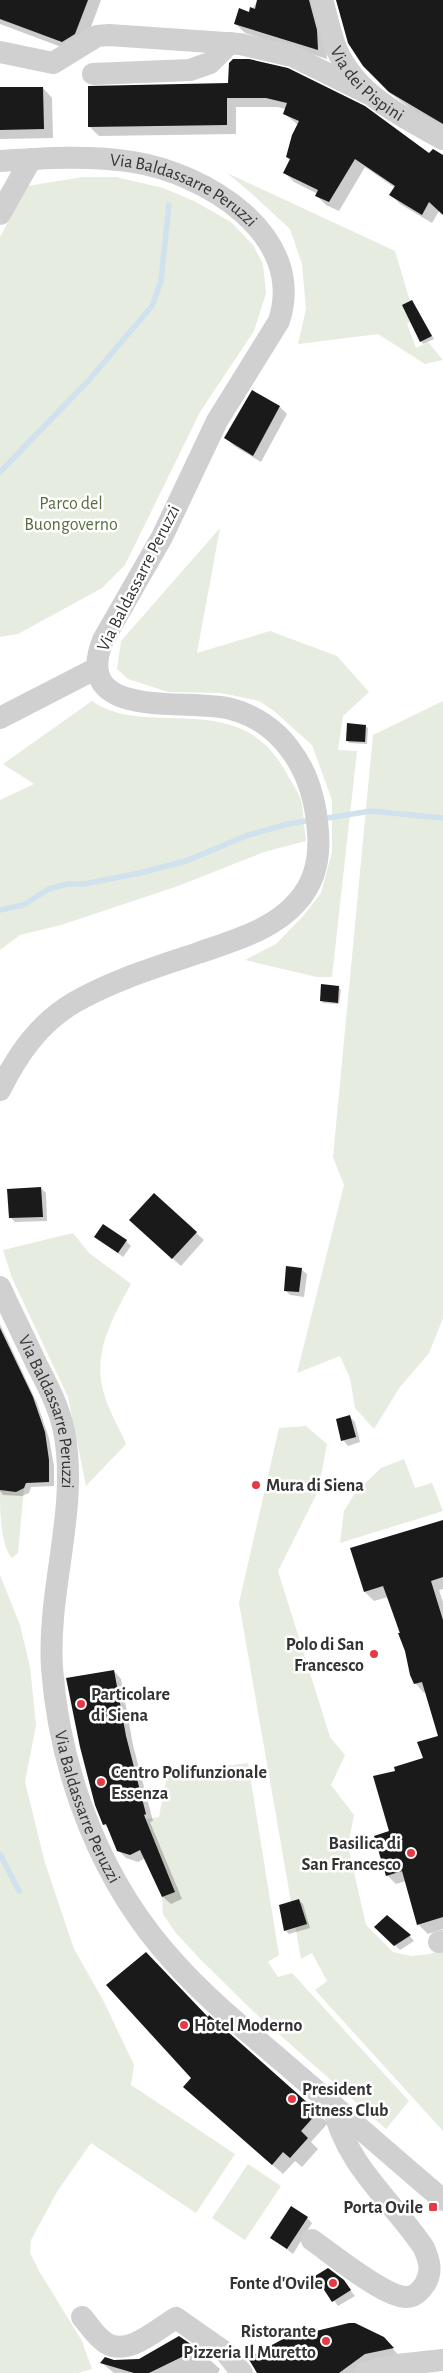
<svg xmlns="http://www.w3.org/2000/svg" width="443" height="2373" viewBox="0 0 443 2373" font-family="'Alegreya Sans',sans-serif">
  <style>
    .green { fill: #e6ecdf }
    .shadow { fill: #0003 }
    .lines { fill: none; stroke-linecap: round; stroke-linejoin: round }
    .stream { stroke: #cfe2ee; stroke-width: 5.5 }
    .building { fill: #1a1a1a }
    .minor { stroke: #d0d0d0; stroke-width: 22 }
    .poi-dot { fill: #e63946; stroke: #fff; stroke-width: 2 }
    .labels { text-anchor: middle; stroke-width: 5; stroke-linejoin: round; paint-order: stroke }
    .street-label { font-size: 18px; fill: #333; stroke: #fff }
    .park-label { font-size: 18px; fill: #56703f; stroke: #fff }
    .poi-label { font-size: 18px; font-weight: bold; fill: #333; stroke: #fff; text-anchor: start }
  </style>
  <rect width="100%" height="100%" fill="#fff"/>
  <g class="green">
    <path d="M227,173l168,78 20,67 -8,6 9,24 12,-6 15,18 -18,4 -47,-30 -80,10 8,-35 -4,-45 -12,-35 -39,-36z"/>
    <path d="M83,177h33l47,11 31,13 37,21 22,23 10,19 3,29 -12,38 -54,81 -75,153 -23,23 -84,46 -18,3v-400l27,-51z"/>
    <path d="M220,528l-23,125 73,-22 67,25 32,36 -26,24 -5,34 19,1 -25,226h-15l-72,-17 31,-16 27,-28 18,-23 11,-41v-52l-20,-55 -38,-34 -15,-10 -38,-8 -53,-1 -40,-13 -11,-10 4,-28z"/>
    <path d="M92,701c23,16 50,16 77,17 54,1 92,6 119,58 4,7 10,15 13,24 3,13 3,28 5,41l-42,11 -86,34 -117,39 -41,10 -20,15v-150l34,-16 -31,-20z"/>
    <path d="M443,701v617l-14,35 -29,34 -26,42 -19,-21 -5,-30 -10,-22 -43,17 47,-188 -11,-28 40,-422z"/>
    <path d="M73,1233l16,20 42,31c-18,33 -38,68 -28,106 4,18 16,37 23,54l-40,42 -18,-89 -56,-119 -9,-28z"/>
    <path d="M306,1426l21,18 -9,47 -40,80 52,166 15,18 -14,30 23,30 -6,31 18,79 27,27 18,4 19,-2 13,-4v181l-128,-141 12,-9 -15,-28 -11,6 -62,-356 40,-175z"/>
    <path d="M404,1459l11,29 17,-5 11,28 -103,32 4,-32 11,-18 26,-25z"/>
    <path d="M24,1488l-6,65 -6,5c-12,-13 -12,-50 -12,-68l16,2z"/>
    <path d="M0,1575l20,50 10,42 6,58 -11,57 20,81 29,86 29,51 31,65 -3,20 104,69 -39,59 -105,-70 -33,47 -27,50 -1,13 9,18 43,70 10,28 -14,4h-78z"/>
    <path d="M248,1763l31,192 -11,7 10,15 14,-4 117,128 -23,28 -132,-117 -54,-53 -25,-27 -12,-18 -1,-17 13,-6 -29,-72 13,-2 7,-37 4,-6 8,-2z"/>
    <path d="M248,2164l33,22 -36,54 -33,-22z"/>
  </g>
  <g class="shadow">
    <path d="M0,0h101l-16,43 -13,8 -72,-27z"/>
    <path d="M258,0h65l4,59 -82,-26 -9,-9 14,-11z"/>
    <path d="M338,0h105v127l-29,-16 -27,-20 -30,-34 -8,-15z"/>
    <path d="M230,64l199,91 14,2v57l-4,-3 -7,12 -32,-19 -9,-9 4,-7 -30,-21 -26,44 -13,-6 -9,-9 1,-2 -24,-12 -9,-9 6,-13 -3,-3 10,-32 -13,-11 1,-5 -9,-2h-41v27l-137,2 -9,-9 139,-42z"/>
    <path d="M0,88h43l9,10 1,40 -53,1z"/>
    <path d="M412,301l22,38 -11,5 -2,-3z"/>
    <path d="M252,391l28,16 7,7 -26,48 -27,-16 -8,-8z"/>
    <path d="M365,726l3,2 -1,16 -18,-1 -2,-3z"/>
    <path d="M339,987l2,3 -2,14 -16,-1 -2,-3z"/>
    <path d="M41,1188l5,5 1,28 -32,1 -5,-5z"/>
    <path d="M154,1194l50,46 -23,26 -43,-39z"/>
    <path d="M96,1237l30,4 5,5 -8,11z"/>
    <path d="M301,1269l6,5 -3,23 -14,-2 -5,-5z"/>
    <path d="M0,1324l37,79 12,35 5,28v20l-23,1 -2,6 -7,3 -19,-1 -3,-4z"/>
    <path d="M350,1417l5,5 5,20 -12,4 -5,-6z"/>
    <path d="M443,1521v68l-4,1 4,12v327l-15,5 -9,-9 -13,-44 -10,3 -9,-9 10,-103 27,-14 16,-21 -14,-45 -2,1 -9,-10 -27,-86 -14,4 -9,-9z"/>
    <path d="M114,1671l7,8 12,66 20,76 -3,1 32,77 -11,5 -8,-7 -18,-39 -7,4 -12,-4 -8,-8 -8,-20 -6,-6z"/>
    <path d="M299,1900l4,4 7,24 -21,6 -4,-4z"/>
    <path d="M387,1917l23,19 4,5 -14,9 -24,-23z"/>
    <path d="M209,2017l119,106 -17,19 7,7 -16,18 -7,-6 -12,13 -88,-77 -2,-19z"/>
    <path d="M307,2218l5,5 -19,31 -21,-16z"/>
    <path d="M317,2276l26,5 12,15 -17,10z"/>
    <path d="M179,2337l31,23 10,9 -2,4h-104l-12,-10 37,-3z"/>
    <path d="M383,2338l21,23 -36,12h-109z"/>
  </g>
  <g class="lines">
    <g class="stream">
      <path d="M0,472l89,-92 63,-74 9,-25 8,-76"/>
      <path d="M321,819l50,-8 72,7"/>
      <path d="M0,910l23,-5 26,-16 18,-5h17l56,-11 46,-12 62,-26 40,-11 24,-4"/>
      <path d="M0,1854l19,37"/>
    </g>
  </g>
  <g class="building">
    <path d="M0,0h88l-13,34 -13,8 -62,-23z"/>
    <path d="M257,0h52l8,30 1,20 -84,-26 5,-16 10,4 1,-5 5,2z"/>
    <path d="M336,0h107v124l-54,-32 -26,-26 -15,-23z"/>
    <path d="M233,59h16l39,9 77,38 64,47 4,-4 10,6v60l-14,-13 -7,13 -33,-20 6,-9 -40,-27 -26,43 -14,-6 3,-6 -35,-17 7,-14 -4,-2 6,-22 7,-14 -16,-7 4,-11 -21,-5h-39v27l-139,2v-41l140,-3 1,-20z"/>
    <path d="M0,87h43l1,42 -44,1z"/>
    <path d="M412,300l20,36 -12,6 -18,-37z"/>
    <path d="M252,390l28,16 -27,50 -29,-18z"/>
    <path d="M347,723l19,2 -1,17 -19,-1z"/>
    <path d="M321,984l18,2 -1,17 -18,-2z"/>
    <path d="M41,1187l2,30 -34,1 -2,-29z"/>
    <path d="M154,1193l43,39 -25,27 -43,-39z"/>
    <path d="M103,1224l24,16 -9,13 -24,-16z"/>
    <path d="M286,1266l16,2 -3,24 -15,-1z"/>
    <path d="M0,1328l33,69 12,35 4,28v22l-23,1 -2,5 -8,4 -16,-2z"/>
    <path d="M350,1415l6,22 -15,4 -5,-22z"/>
    <path d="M443,1520v57l-12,4 12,39v297l-26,8 -15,-54 -16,5 -12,-40 15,-5 -16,-55 22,-5 -1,-4 29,-9 -6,-16 21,-6 -16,-54 -8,2 -4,-9 -5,-24 -7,-18h2l-17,-47 -19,6 -14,-44z"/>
    <path d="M114,1670l12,66 20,78 -2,1 31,77 -13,5 -22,-47 -10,5 -13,-4 -11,-27 -3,1 -8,-20 -15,-58 -14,-69z"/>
    <path d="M299,1899l8,25 -23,7 -5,-26z"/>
    <path d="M387,1915l24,20 -17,11 -20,-19z"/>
    <path d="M146,1952l62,65 1,-2 109,97 -17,19 7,7 -18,20 -7,-6 -11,13 -89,-78 8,-9 -85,-93z"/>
    <path d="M291,2206l17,11 -21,32 -17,-11z"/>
    <path d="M328,2268l16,12 7,10 -19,12 -17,-26z"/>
    <path d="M349,2323h6l29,14 10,11 -29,6 -26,19h-82l-9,-15 35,-19z"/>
    <path d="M179,2336l32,22 -19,-6 -43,21h-15l-34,-10 5,-6 9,3 25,-1z"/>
  </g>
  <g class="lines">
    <g class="minor">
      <path id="s1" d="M322,0c5,16 8,33 14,48 20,47 65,68 107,91"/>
      <path d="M0,52l53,11 44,-27 12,-1 131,9 52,12 77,38"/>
      <path d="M93,74l97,-4 20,-7 20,-20"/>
      <path id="s2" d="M0,161c44,-3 89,-6 133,1 71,11 174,72 146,159l-62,100 -55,116 -59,103c-33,83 86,57 128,69 23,6 44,20 58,39 19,24 27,54 29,84 2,25 -3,50 -20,69 -24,29 -66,40 -100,52 -41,14 -85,27 -123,49 -36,21 -57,52 -75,88"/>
      <path d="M0,214l31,-55"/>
      <path d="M0,718l97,-50"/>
      <path id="s3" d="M0,1287c12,26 25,52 37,78 11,21 22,42 27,66 15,78 -17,158 -12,237 8,107 50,216 123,295 32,36 71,67 108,99 53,46 106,92 160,138"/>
      <path d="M439,1942l4,-1"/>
      <path d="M312,2240c19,13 73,58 95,57 8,0 14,-7 18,-13 8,-13 4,-24 -1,-36 -33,-49 -78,-82 -91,-142"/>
      <path d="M82,2317c7,8 14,20 24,26 22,14 51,-14 70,-25l50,35 16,20"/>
      <path d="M365,2373l32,-8 46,-5"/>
    </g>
  </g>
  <g class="poi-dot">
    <circle cx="256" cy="1485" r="5"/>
    <circle cx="374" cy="1654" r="5"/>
    <circle cx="81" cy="1704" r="5"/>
    <circle cx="101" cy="1782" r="5"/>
    <circle cx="411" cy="1853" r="5"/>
    <circle cx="184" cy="2025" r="5"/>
    <circle cx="292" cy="2099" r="5"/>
    <rect x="428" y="2202" width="10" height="10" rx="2.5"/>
    <circle cx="333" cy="2283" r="5"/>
    <circle cx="326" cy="2341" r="5"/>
  </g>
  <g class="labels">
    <g class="street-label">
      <text dy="6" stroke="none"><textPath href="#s1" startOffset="98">Via dei Pispini</textPath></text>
      <text dy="6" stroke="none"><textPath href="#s2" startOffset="191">Via Baldassarre Peruzzi</textPath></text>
      <text transform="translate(138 578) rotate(-63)" y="6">Via Baldassarre Peruzzi</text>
      <text dy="6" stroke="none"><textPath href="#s3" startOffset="135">Via Baldassarre Peruzzi</textPath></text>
      <text dy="6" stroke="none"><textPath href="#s3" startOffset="540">Via Baldassarre Peruzzi</textPath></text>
    </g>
    <g class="park-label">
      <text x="71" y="509">Parco del<tspan x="71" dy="21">Buongoverno</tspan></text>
    </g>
    <g class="poi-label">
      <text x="266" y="1491">Mura di Siena</text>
      <text x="364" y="1650" text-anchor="end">Polo di San<tspan x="364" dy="21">Francesco</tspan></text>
      <text x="91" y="1700">Particolare<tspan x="91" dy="21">di Siena</tspan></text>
      <text x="111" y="1778">Centro Polifunzionale<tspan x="111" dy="21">Essenza</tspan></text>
      <text x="401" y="1849" text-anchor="end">Basilica di<tspan x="401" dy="21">San Francesco</tspan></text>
      <text x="194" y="2031">Hotel Moderno</text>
      <text x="302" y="2095">President<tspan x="302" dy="21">Fitness Club</tspan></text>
      <text x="423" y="2213" text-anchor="end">Porta Ovile</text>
      <text x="323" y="2289" text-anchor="end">Fonte d'Ovile</text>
      <text x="316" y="2337" text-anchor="end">Ristorante<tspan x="316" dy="21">Pizzeria Il Muretto</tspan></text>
    </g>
  </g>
</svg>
